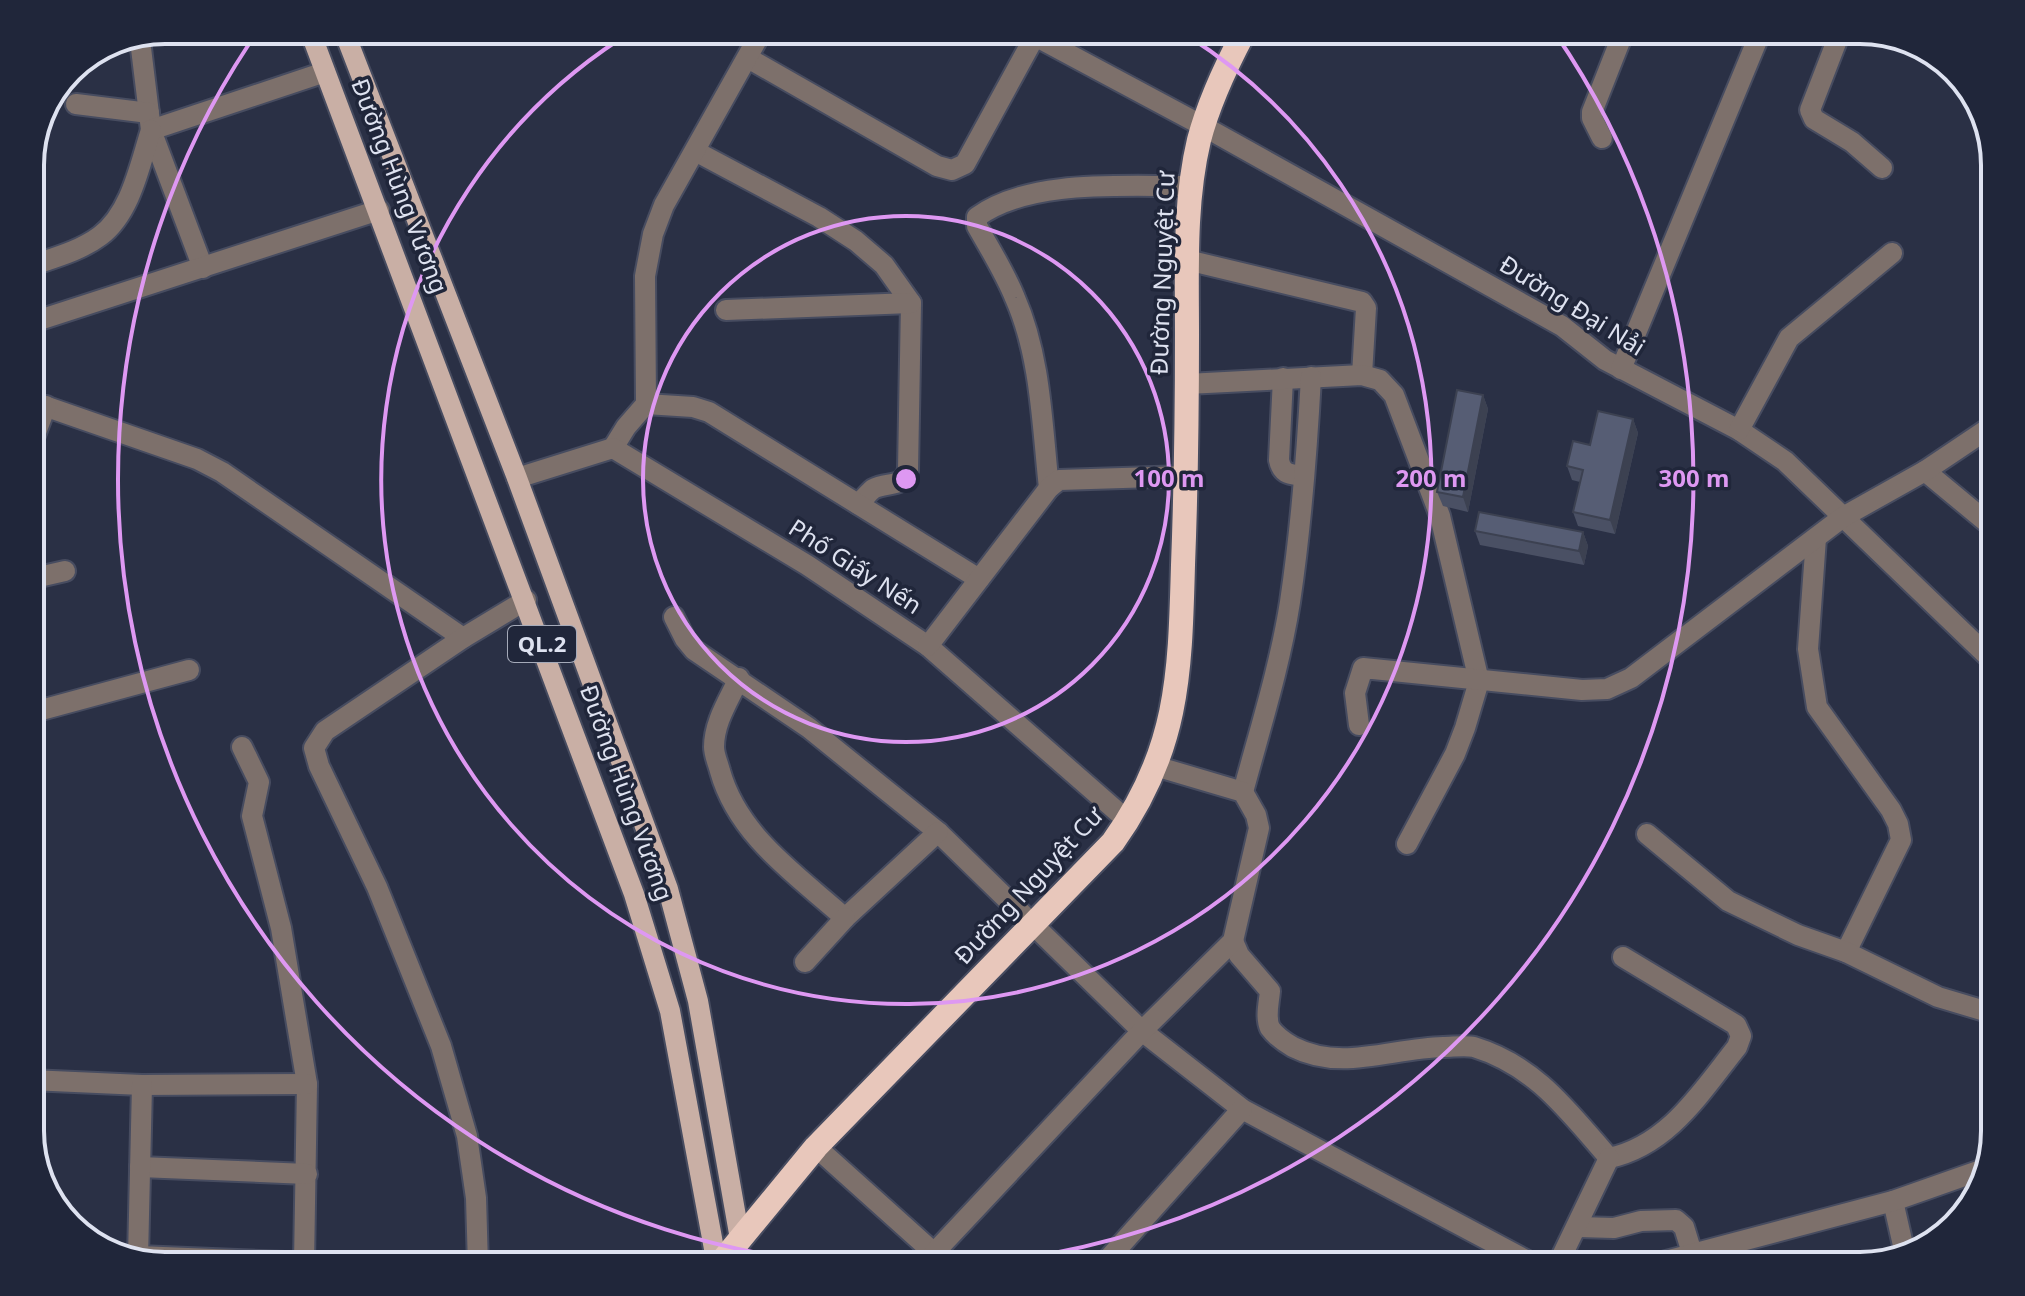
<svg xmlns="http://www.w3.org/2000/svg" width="2025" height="1296" viewBox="0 0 2025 1296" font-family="'Noto Sans',sans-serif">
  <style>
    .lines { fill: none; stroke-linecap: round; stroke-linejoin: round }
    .minor-casing { stroke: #474c60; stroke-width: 24 }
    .major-casing { stroke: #474c60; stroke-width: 24 }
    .highway-casing { stroke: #474c60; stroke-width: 28 }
    .minor { stroke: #7d706b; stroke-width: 20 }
    .major { stroke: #c9afa5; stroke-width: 20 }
    .highway { stroke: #e8c7bb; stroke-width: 24 }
    .wall { fill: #4a5064 }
    .shaded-wall { fill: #3c4151 }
    .building { fill: #565d74; stroke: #3c4151; stroke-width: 2 }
    .ring { fill: none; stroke: #de98f2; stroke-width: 4 }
    .labels { text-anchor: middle; stroke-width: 7; stroke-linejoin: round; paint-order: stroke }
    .shield { fill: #20263a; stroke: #a5aab9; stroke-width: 2 }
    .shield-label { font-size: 22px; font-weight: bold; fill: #dee2f0 }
    .street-label { font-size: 24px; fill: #dee2f0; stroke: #20263a }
    .rim { fill: none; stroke: #dee2f0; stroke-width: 4 }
    .centre { fill: #de98f2; stroke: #20263a; stroke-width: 4 }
    .ring-label { font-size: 24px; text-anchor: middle; font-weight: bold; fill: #de98f2; stroke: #20263a; stroke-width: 7; stroke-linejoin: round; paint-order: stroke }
  </style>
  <rect width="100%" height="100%" fill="#2a3045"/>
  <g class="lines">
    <g class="minor-casing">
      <g id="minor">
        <path d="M1841,30l-31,80 4,9 38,23 30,26"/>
        <path d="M1033,35l170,91 359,200 43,34 134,70 46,31 210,202"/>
        <path d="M140,40l11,90 52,138"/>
        <path d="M748,58l189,108 15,4 13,-6 70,-128"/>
        <path d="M76,104l73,9"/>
        <path d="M151,130l174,-58"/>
        <path d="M1602,138l-10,-20v-6l32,-81"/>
        <path d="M695,151l124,66 37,24 28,24 27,38 -3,167c-6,19 -20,11 -35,19 -5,4 -10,11 -15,15"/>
        <path d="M1187,260l175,42 4,6 -4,67"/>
        <path d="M30,266c23,-8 50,-15 70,-30 31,-23 40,-72 51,-106"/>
        <path d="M726,310l185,-7"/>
        <path d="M30,323l349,-113"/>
        <path d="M1621,369l140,-338"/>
        <path d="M1283,378l-4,82c3,15 11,14 25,16"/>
        <path d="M1187,384l175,-9 18,5 14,15 46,121 39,165 -14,47 -10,26 -48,90"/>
        <path d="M30,401l167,58 25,13 241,166"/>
        <path d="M646,404l47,3 16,5 270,167"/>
        <path d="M1739,430l50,-92 103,-85"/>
        <path d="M30,448l16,-42"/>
        <path d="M613,448l13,-21 20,-23 -1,-128 8,-42 11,-29 95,-169"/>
        <path d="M1925,471l70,58"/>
        <path d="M517,478l96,-30 194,117 121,81 200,175"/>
        <path d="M1049,488c-7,-63 -8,-131 -34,-190 -10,-25 -25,-49 -38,-72v-9c54,-39 149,-30 214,-31"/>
        <path d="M1816,538l-8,111 9,58 74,103 7,14 3,16 -55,112"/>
        <path d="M30,579l35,-8"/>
        <path d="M674,617l11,22 9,11 115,78 129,104 204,199 100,78 295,157"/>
        <path d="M928,646l121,-158 10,-8 127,-4"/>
        <path d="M739,678c-10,22 -25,44 -25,69 0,8 4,16 6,24 18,65 77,104 125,147l93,-86"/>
        <path d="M30,713l159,-43"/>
        <path d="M1359,725l-4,-32 8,-25 219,22 25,-1 24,-11 212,-161 82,-46 70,-47"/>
        <path d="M242,747l17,35 -7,34 29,112 26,156 -3,179"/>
        <path d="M1243,792c17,-63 37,-126 47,-190 11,-74 17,-150 21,-225"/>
        <path d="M1647,834l81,67 70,34 48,17 92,45 57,17"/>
        <path d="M1233,941l6,14 31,36c-1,12 -5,26 0,37 5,7 16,15 23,19 49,25 99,1 150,0 10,0 22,-2 31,0 62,19 94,64 135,111"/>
        <path d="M805,962l40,-44"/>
        <path d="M30,1080l112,5 165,-1"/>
        <path d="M30,1095l4,11 -2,39"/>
        <path d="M816,1147l118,106"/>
        <path d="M1609,1158c60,-13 92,-66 128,-111l4,-11 -5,-11 -113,-68"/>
        <path d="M140,1167l167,7"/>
        <path d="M1893,1201l12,53"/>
        <path d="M1578,1227l36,1 27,-7 35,-1 8,7 8,26"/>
        <path d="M138,1256l197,8 382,1"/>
        <path d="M138,1258l4,-173"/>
        <path d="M478,1265l-2,-67 -9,-62 -26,-90 -64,-159 -58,-121 -5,-18 11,-17 138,-93 63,-38"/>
        <path d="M932,1266l2,-13 208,-222 91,-90 26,-113 -3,-13 -13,-23 -88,-26"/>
        <path d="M1102,1266l140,-157"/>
        <path d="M1557,1266l52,-108"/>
        <path d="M1647,1266l246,-65 91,-32"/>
      </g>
    </g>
    <g class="major-casing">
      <g id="major">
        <path d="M313,39l321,855 36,117 47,254"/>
        <path d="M347,39l170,439 151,411 30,112 42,238"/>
      </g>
    </g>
    <g class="highway-casing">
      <path id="highway" d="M718,1266l98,-119 297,-305c66,-92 67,-169 70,-277 3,-77 4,-154 4,-231 0,-65 -3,-131 12,-194 10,-38 26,-72 44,-106"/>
    </g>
    <use href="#minor" class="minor"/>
    <use href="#major" class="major"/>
    <use href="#highway" class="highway"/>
  </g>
  <g class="wall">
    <path d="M1483,395l5,14 -20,103 -25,-6 -6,-14z"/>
    <path d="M1633,419l5,14 -23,101 -37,-8 -5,-14 7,-30 -8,-2 -5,-14 23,-21z"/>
    <path d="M1475,531l108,1 5,14 -4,19 -104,-20z"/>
  </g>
  <g class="shaded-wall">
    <path d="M1483,395l5,14 -20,103 -5,-15z"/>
    <path d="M1633,419l5,14 -23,101 -5,-14z"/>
    <path d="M1583,532l5,14 -4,19 -5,-14z"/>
  </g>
  <g class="building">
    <path d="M1457,390l26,5 -20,102 -26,-5z"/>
    <path d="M1598,411l35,8 -23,101 -37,-8 10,-42 -16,-4 6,-25 17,4z"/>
    <path d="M1479,512l104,20 -4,19 -104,-20z"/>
  </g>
  <g class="ring">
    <circle cx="906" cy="479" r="263"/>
    <path d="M1188 36A525 525 0 1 1 620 39"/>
    <path d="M865 1266A788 788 0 0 1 249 44M1555 33A788 788 0 0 1 947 1266"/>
  </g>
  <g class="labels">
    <rect class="shield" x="508" y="626" width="68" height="36" rx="6"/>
    <g class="shield-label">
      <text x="542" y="652">QL.2</text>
    </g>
    <g class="street-label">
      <text transform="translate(399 186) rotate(69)" y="8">Đường Hùng Vương</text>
      <text transform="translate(1163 273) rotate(-88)" y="8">Đường Nguyệt Cư</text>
      <text transform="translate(1572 306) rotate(32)" y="8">Đường Đại Nải</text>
      <text transform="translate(855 567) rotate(33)" y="8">Phố Giấy Nến</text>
      <text transform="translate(626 793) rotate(70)" y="8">Đường Hùng Vương</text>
      <text transform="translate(1029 886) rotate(-47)" y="8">Đường Nguyệt Cư</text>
    </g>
  </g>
  <path d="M0 0H2025V1296H0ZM165 44H1860A121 121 0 0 1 1981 165V1131A121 121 0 0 1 1860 1252H165A121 121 0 0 1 44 1131V165A121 121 0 0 1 165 44Z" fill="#20263a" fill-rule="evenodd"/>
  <path class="rim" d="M165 44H1860A121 121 0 0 1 1981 165V1131A121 121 0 0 1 1860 1252H165A121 121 0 0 1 44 1131V165A121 121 0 0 1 165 44Z"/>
  <circle cx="906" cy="479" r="12" class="centre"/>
  <g class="ring-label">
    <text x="1169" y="487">100 m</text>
    <text x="1431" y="487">200 m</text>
    <text x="1694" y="487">300 m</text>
  </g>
</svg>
